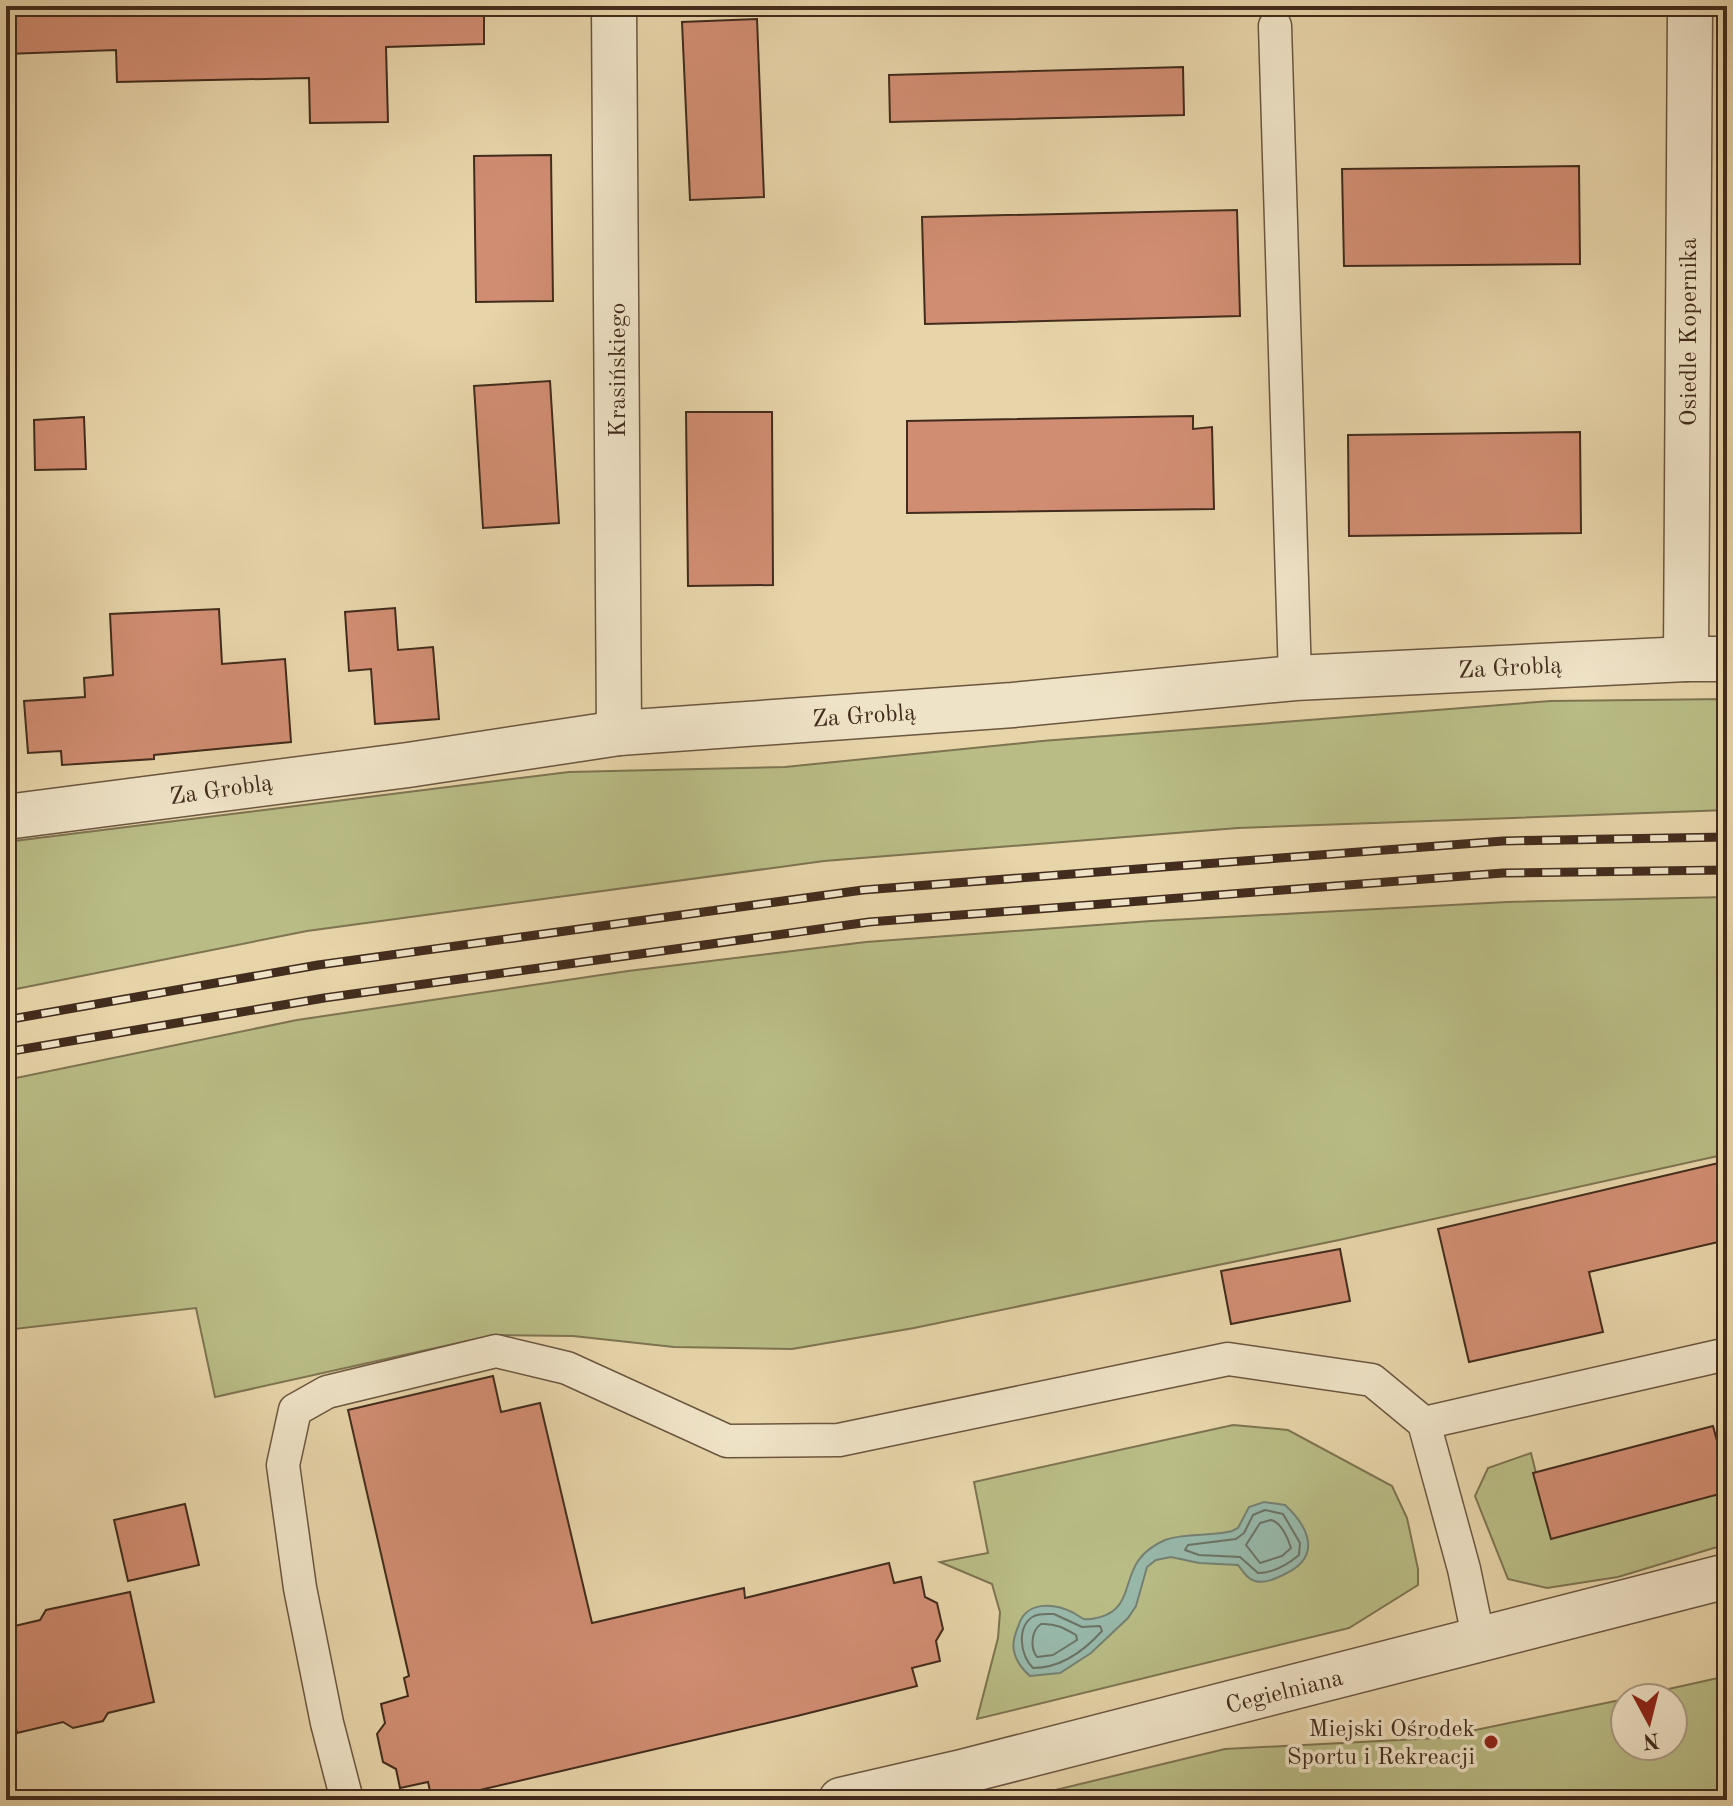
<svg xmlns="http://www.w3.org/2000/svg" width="1733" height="1806" viewBox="0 0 1733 1806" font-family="'Old Standard TT',serif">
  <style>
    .green { fill: #b9bc85; stroke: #7e7451; stroke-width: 2 }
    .water { fill: #97b8aa; stroke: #758072; stroke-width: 2 }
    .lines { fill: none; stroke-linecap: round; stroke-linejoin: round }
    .shore { stroke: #6c7264; stroke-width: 2 }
    .building { fill: #d18d72; stroke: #422c1d; stroke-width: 2 }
    .service-casing { stroke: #6b5640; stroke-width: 35 }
    .minor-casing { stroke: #6b5640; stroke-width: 47 }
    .service { stroke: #efe3c7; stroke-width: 32 }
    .minor { stroke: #efe3c7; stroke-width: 44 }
    .rail-casing { stroke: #422c1d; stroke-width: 9 }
    .rail { stroke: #efe3c7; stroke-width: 6; stroke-dasharray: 18; stroke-linecap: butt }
    .poi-dot { fill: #8f2418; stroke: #efe3c7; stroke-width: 3 }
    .labels { text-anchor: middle; stroke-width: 7; stroke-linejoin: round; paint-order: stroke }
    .street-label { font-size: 24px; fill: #422c1d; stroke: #efe3c7 }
    .poi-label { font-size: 24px; fill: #422c1d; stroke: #efe3c7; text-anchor: end }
  </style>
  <rect width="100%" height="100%" fill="#e7d4a9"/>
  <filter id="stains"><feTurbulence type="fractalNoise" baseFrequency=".0025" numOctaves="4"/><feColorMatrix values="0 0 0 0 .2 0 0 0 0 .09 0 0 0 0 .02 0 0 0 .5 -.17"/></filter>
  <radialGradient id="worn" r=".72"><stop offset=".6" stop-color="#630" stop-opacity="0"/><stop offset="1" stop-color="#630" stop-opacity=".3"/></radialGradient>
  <g class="green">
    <path d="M1727,699v111l-489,18 -414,33 -517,70 -301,60v-149l563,-70 216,-5 257,-26 509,-40z"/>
    <path d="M1727,897v257l-388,86 -425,88 -122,21 -118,-2 -101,-11 -79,-1 -279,62 -19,-89 -190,22v-250l291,-60 331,-49 238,-29 285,-21 356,-19z"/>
    <path d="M1233,1425l55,5 104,56 15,32 11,51v16l-69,43 -372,91 21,-81 2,-26 -8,-28 -52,-22 48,-9 -14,-71z"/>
    <path d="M1531,1453l20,80 176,-44v55l-109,33 -71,11 -39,-9 -33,-83 13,-28z"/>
    <path d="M1727,1676v124h-713l211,-51 212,-11 188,-39v47h48v-48h-45z"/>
  </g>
  <path class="water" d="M1264,1502l21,3c24,22 37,52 0,69 -8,4 -20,10 -30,7 -8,-2 -12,-10 -17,-16l-39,-2 -28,-6 -15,3 -9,7 -11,39 -8,12 -37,35 -31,20 -30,3c-8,-7 -14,-14 -16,-25 -2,-8 1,-17 4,-24 7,-26 35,-25 56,-14 0,0 9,6 10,6 6,1 19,-2 24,-5 30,-16 9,-53 57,-74 21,-8 46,-3 67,-9l6,-3 11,-21z"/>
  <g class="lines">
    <g class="shore">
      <path d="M1265,1510l18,4 17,29 -1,12c-12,10 -25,18 -41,18l-18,-16 -41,-2 -14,-5 3,-5 48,-6 8,-6 9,-18z"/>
      <path d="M1271,1520c10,2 17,18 20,28l-9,8 -22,7 -14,-18 14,-22z"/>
      <path d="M1054,1614l28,13 18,-1 2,5c-18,20 -41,37 -69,37 -13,-12 -17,-42 1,-52 6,-3 14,-2 20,-2z"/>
      <path d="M1041,1624c14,-1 23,4 35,11l1,5 -24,15 -16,2c-7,-9 -6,-26 4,-33z"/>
    </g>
  </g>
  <g class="building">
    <path d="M6,6h478v38l-98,3 2,75 -78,1 -1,-45 -192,4 -1,-32 -110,4z"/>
    <path d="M757,19l7,178 -74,3 -8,-178z"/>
    <path d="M1183,67l1,48 -294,7 -1,-47z"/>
    <path d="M551,155l2,146 -77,1 -2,-146z"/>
    <path d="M1579,166l1,98 -236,2 -2,-97z"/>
    <path d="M1237,210l3,106 -315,8 -3,-107z"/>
    <path d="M550,381l9,142 -76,5 -9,-142z"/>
    <path d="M686,412h86l1,173 -85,1z"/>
    <path d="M1193,416v13l19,-2 2,82 -307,4v-92z"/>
    <path d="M84,417l2,52 -51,1 -1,-50z"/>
    <path d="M1580,432l1,101 -232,3 -1,-101z"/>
    <path d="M395,608l3,42 35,-3 6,72 -64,5 -4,-55 -22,2 -4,-59z"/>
    <path d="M219,609l3,55 63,-5 6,83 -137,13v4l-92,6 -1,-14 -33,2 -4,-52 61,-4 -1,-19 29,-3 -3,-61z"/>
    <path d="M1727,1161v79l-138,32 14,60 -134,30 -31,-133z"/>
    <path d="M1340,1249l10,52 -119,23 -10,-53z"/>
    <path d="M493,1376l8,36 39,-9 52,220 152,-35 1,10 144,-35 5,20 27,-6 4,20 12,6 6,26 -7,12 4,20 -28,7 5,18 -120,30 -360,84h-5l-4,-18 -28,6 -4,-19 -13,-7 -6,-28 8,-11 -4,-19 27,-8 -4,-18 5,-2 -61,-266z"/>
    <path d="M1713,1426l14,52v14l-176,47 -18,-66z"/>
    <path d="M185,1504l14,61 -71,16 -14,-61z"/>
    <path d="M130,1592l24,110 -46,11 -5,8 -30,7 -10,-6 -46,11 -11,-49v-56l34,-8 6,-10z"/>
  </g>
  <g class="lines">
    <g class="service-casing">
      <g id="service">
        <path d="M1275,26l20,652"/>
        <path d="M1424,1423l303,-69"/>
        <path d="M347,1800l-20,-77 -27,-135 -17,-123 12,-55 32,-18 169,-41 71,17 160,73 112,-1 389,-81 144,21 52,43 40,146 15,72"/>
      </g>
    </g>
    <g class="minor-casing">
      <g id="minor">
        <path d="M614,6l5,727"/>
        <path d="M1686,659l4,-653"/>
        <path d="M6,817l402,-52 211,-32 394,-28 282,-27 391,-19h41"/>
        <path d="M841,1800l117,-27 769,-197"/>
      </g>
    </g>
    <use href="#service" class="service"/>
    <use href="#minor" class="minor"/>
    <g class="rail-casing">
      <g id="rail">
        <path d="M6,1020l312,-55 545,-75 640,-49 224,-4"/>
        <path d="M6,1052l318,-54 545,-76 634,-49 224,-3"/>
      </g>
    </g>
    <use href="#rail" class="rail"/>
  </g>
  <circle class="poi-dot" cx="1491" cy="1742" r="8"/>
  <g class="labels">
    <g class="street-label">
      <text transform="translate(1688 332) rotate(-90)" y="8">Osiedle Kopernika</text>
      <text transform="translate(617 370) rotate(-90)" y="8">Krasińskiego</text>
      <text transform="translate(1510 667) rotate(-3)" y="8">Za Groblą</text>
      <text transform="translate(864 715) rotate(-4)" y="8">Za Groblą</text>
      <text transform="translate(221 789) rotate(-8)" y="8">Za Groblą</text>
      <text transform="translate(1284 1691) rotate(-14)" y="8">Cegielniana</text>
    </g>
    <g class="poi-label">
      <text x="1475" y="1736">Miejski Ośrodek<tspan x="1475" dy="28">Sportu i Rekreacji</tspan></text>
    </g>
  </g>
  <rect width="1733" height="1806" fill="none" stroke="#e7d4a9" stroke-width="32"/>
  <rect x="8" y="8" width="1717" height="1790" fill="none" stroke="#422c1d" stroke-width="4"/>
  <rect x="16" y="16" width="1701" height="1774" fill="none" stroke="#422c1d" stroke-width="2"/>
  <g transform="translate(1649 1722) rotate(173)"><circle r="38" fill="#efe3c7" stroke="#aa9a83" stroke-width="2"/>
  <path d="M0-6L14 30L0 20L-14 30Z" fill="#8f2418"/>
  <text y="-12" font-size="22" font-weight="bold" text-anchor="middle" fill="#422c1d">N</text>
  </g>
  <rect width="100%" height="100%" filter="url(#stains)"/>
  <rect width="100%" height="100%" fill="url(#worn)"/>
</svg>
